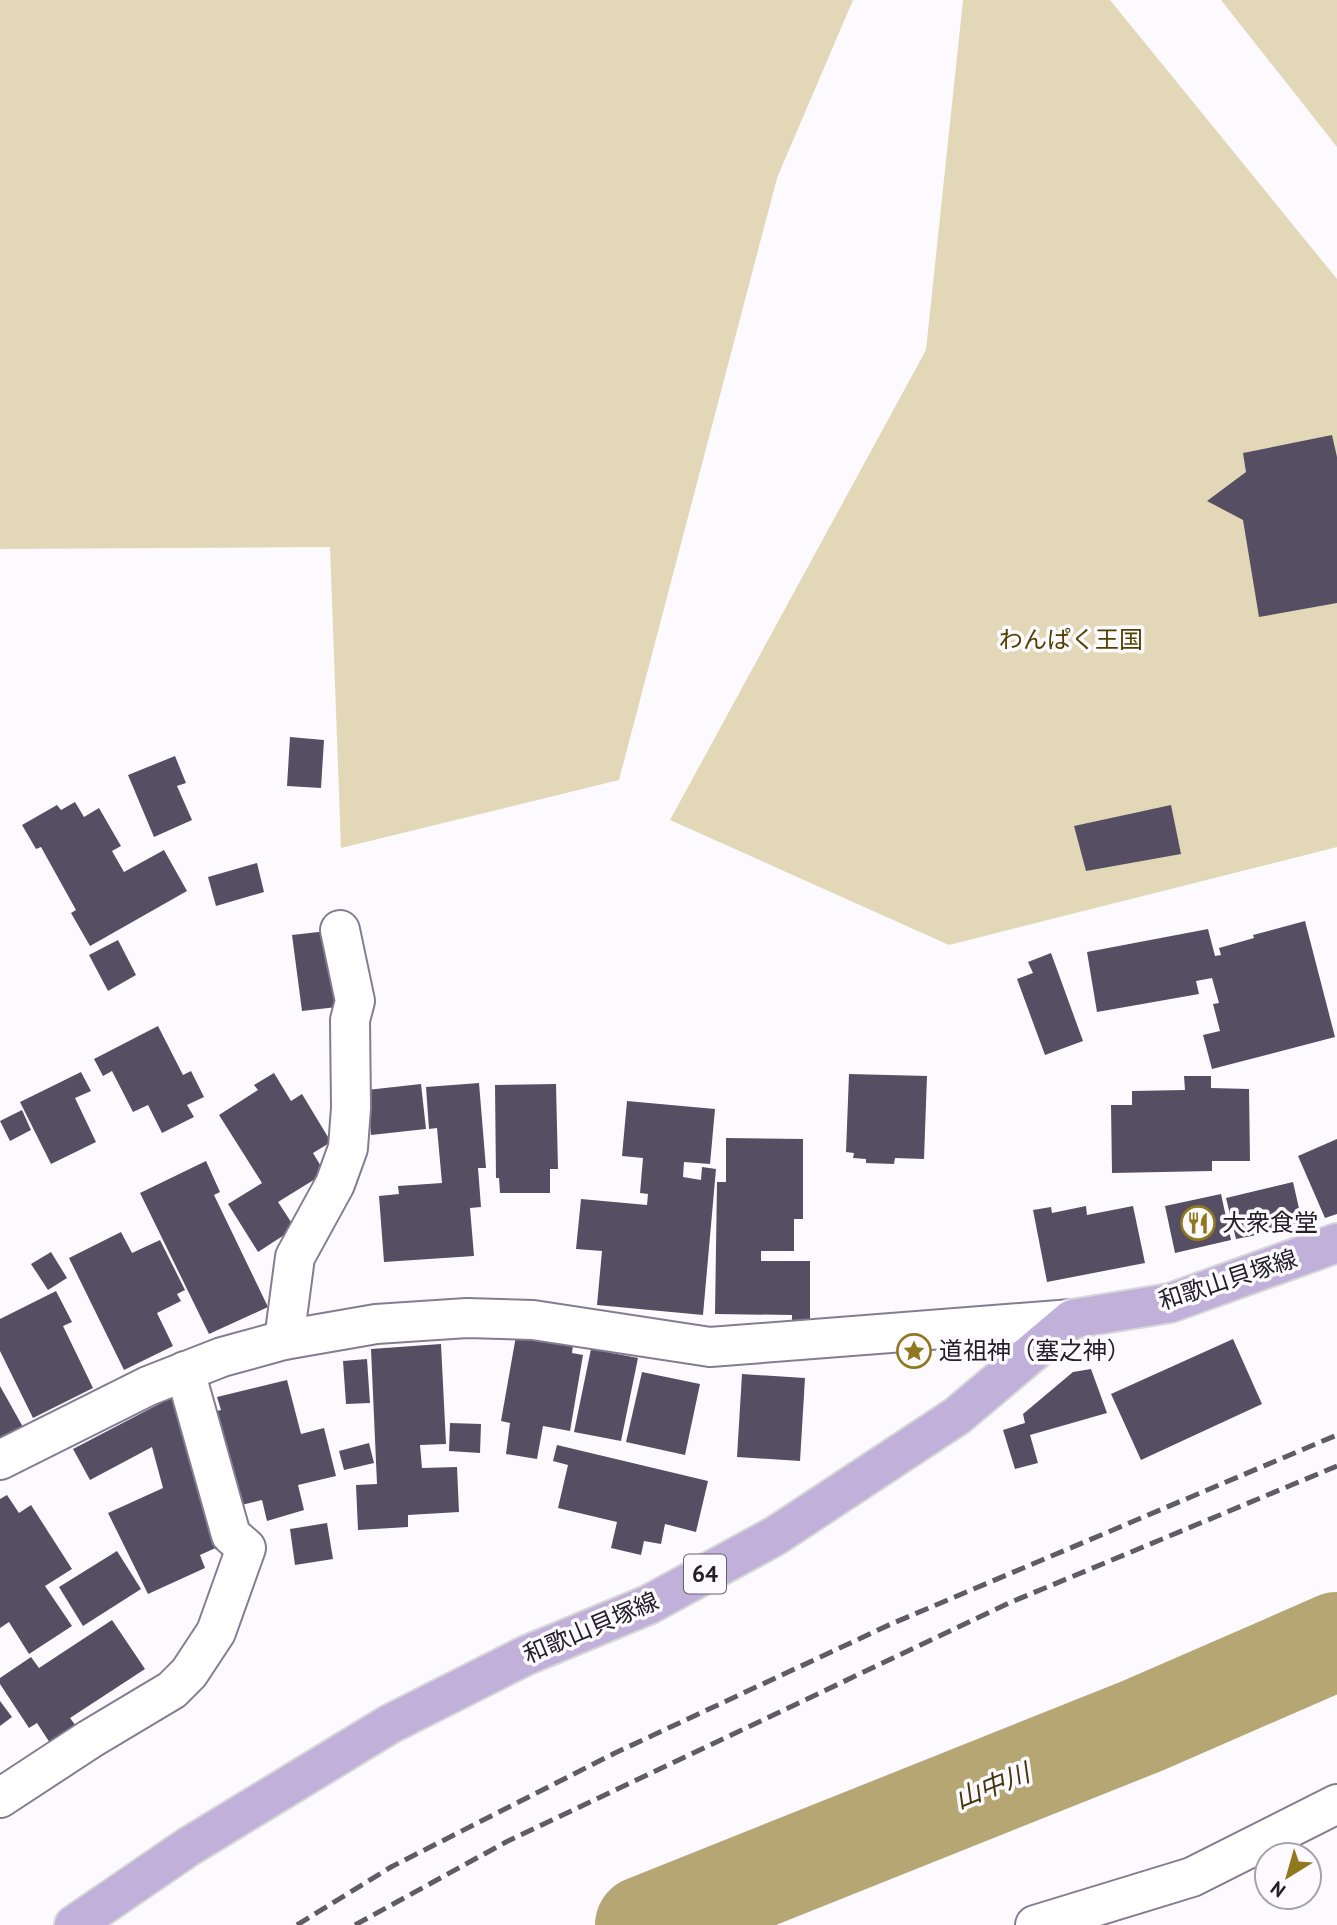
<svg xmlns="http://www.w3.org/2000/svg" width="1337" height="1925" viewBox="0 0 1337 1925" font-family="'PT Sans','Noto Sans JP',sans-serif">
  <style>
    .green { fill: #e2d8b7 }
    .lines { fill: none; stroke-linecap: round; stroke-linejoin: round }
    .river { stroke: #b5a674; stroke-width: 98 }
    .building { fill: #564f63 }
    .street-casing { stroke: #847c91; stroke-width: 42 }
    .primary-casing { stroke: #d7d7d8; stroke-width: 42 }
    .street { stroke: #fff; stroke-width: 38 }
    .primary { stroke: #c1b0d9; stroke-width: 38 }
    .rail { stroke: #5f5c64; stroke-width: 5; stroke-dasharray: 14 7; stroke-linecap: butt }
    .labels { text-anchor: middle; stroke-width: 7; stroke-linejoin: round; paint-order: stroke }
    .shield { fill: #fcfaff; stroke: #646168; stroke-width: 2 }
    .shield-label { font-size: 23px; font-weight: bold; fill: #232028 }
    .park-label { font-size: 24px; fill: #524200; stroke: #fcfaff }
    .poi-label { font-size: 24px; fill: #232028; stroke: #fcfaff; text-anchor: start }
    .street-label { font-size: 24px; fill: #232028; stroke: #fcfaff }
    .water-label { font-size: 26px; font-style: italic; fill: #41360c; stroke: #fcfaff }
  </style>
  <rect width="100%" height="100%" fill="#fcfaff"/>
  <g class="green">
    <path d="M0,0h853l-76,178 -158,602 -278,68 -11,-301 -330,2z"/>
    <path d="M963,0h147l227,279v568l-388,98 -279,-125 256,-470z"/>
    <path d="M1221,0h116v147z"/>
  </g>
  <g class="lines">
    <path class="river" d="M644,1925l498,-199 195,-85"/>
  </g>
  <g class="building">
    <path d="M1332,435l5,22v146l-78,14 -16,-97 -36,-19 39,-29 -3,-19z"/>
    <path d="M290,737l34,3 -3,48 -34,-2z"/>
    <path d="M175,756l11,27 -9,3 15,34 -38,17 -26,-62z"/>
    <path d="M75,802l9,15 15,-9 22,38 -9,5 12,21 40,-22 23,41 -97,55 -19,-33 5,-3 -35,-63 -5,2 -14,-24 35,-20 4,5z"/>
    <path d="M1171,805l10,49 -95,17 -12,-45z"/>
    <path d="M257,863l7,29 -48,14 -8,-29z"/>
    <path d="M1305,921l30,116 -123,32 -9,-34 17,-4 -7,-27 6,-1 -7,-25 -16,3 3,13 -102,18 -10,-60 121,-23 7,27 6,-1 -2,-7 35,-10 -1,-3z"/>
    <path d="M327,931l10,76 -35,4 -10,-76z"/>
    <path d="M118,940l18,35 -28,16 -19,-36z"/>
    <path d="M1051,953l32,88 -38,14 -28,-76 16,-6 -5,-11z"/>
    <path d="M158,1026l25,49 8,-4 13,26 -17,8 7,12 -32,16 -14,-28 -15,7 -21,-41 -9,5 -9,-17z"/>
    <path d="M81,1072l10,19 -16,7 21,44 -45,22 -31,-62z"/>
    <path d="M274,1073l17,28 11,-7 29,48 -18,11 12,20 -47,29 17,26 -37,24 -30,-48 34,-21 -43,-68 39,-25 -4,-5z"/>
    <path d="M849,1074l78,2 -3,83 -29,-1 -1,6 -28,-1v-4l-13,-1 1,-5 -8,-1z"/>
    <path d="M1184,1076h27v12l38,1 1,72h-38v10l-100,2 -1,-68h21v-14l53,-1z"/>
    <path d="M479,1083l7,85h-8l3,39 -11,1 4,48 -90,6 -5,-66 20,-2 -1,-8 44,-3 -5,-55 -8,1 -3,-42z"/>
    <path d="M421,1084l5,45 -55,6 -4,-45z"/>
    <path d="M556,1084l2,85h-8v24h-50l-1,-15h-3l-1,-93z"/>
    <path d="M627,1101l88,8 -5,55 -26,-2 -1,15 18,3 1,-13 14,2 -13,146 -106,-10 5,-54 -26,-2 5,-50 66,6 1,-11 -8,-1 3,-35 -21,-2z"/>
    <path d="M22,1110l9,20 -21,11 -10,-20z"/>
    <path d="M726,1138l77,1v80h-9v32h-33v10h49v62h-18v-8l-77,-1 2,-132h9z"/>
    <path d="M1337,1139v75l-12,4 -27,-62z"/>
    <path d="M206,1161l14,31 -6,3 54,112 -59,27 -69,-141z"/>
    <path d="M1293,1182l10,44 -67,13 -10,-41z"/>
    <path d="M1221,1194l10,46 -56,13 -10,-47z"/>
    <path d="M1086,1206l1,9 46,-9 12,57 -98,19 -14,-72 18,-3 1,6z"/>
    <path d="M121,1232l11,21 28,-13 25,50 -8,4 4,7 -24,12 16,33 -49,24 -55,-112z"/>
    <path d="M51,1252l16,26 -19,12 -17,-26z"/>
    <path d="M56,1291l16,31 -9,4 30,62 -60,30 -33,-67v-32z"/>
    <path d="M516,1336l57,9 -1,8 11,2 -13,76 -27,-5 -6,33 -31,-5 4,-31 -9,-2z"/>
    <path d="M1233,1339l29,65 -121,56 -30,-66z"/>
    <path d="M441,1344l5,100 -26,1 2,23 35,-1 2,45 -51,3v12l-50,3 -2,-45 21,-1 -6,-135z"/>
    <path d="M591,1349l47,9 -17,83 -47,-9z"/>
    <path d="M367,1359l3,44 -24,1 -3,-43z"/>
    <path d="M1091,1369l16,44 -77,22 8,28 -23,6 -12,-39 22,-7 -2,-9 50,-42z"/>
    <path d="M642,1372l58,12 -15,71 -59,-13z"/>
    <path d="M742,1374l63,4 -5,83 -63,-4z"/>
    <path d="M287,1380l14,54 23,-6 12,48 -38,9 6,25 -37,11 -5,-21 -25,6 -24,-94 8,-2 -4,-13z"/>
    <path d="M0,1386l23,41 -23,13z"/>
    <path d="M180,1393l40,153 -20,9 5,13 -57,26 -40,-81 55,-25 -11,-41 -62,33 -17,-31z"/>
    <path d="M450,1423l31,1 -1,29 -31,-2z"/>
    <path d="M369,1443l5,20 -30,7 -5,-19z"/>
    <path d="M557,1445l151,36 -12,51 -31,-8 -4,20 -17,-3 -3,14 -30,-7 6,-26 -59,-14 10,-43 -15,-4z"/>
    <path d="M7,1495l12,18 12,-8 41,64 -27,17 27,40 -43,28 -20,-32 -9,6v-129z"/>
    <path d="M327,1523l6,36 -38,6 -5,-36z"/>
    <path d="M117,1551l24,38 -58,37 -24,-39z"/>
    <path d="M112,1620l33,49 -75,49 6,8 -26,17 -13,-20 -8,5 -29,-44v-6l31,-21 8,11z"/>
    <path d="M0,1701l12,16 -12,9z"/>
  </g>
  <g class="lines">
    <g class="street-casing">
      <g id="street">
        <path d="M284,1340l11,-83 40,-73 13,-36 3,-40 -1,-88 5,-19 -15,-71"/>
        <path d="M0,1460l148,-74 74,-29 62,-17 92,-16 91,-6 66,2 177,27 362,-28"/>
        <path d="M0,1798l90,-59 82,-49 17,-17 27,-41 30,-84 -15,-13 -46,-164"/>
        <path d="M1035,1925l157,-48 145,-73"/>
      </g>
    </g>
    <g class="primary-casing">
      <path id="primary" d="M74,1925l114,-78 202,-123 137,-69 121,-50 127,-69 182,-120 115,-97 98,-16 167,-60"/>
    </g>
    <use href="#street" class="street"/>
    <use href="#primary" class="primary"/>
    <g class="rail">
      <path d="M297,1925l94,-58 224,-114 276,-129 446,-189"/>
      <path d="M355,1925l151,-83 503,-239 328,-137"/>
    </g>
  </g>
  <defs>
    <g id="restaurant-ring" transform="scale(1.75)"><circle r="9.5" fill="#fcfaff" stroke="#8f781d" stroke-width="1.5"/><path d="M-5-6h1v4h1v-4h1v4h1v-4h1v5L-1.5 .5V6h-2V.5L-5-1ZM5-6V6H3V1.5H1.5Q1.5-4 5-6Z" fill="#8f781d"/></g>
    <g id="sight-ring" transform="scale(1.75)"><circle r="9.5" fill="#fcfaff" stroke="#8f781d" stroke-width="1.5"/><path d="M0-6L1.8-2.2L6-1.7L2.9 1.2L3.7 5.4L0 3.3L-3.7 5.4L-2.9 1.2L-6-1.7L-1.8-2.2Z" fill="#8f781d"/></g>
  </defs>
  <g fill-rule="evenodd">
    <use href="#restaurant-ring" x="1198" y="1223"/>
    <use href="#sight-ring" x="914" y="1351"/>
  </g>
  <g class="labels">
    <rect class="shield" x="684" y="1554.5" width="42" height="39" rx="5"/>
    <g class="shield-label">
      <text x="705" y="1582">64</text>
    </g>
    <g class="park-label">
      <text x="1071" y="648">わんぱく王国</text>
    </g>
    <g class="poi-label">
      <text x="1222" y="1231">大衆食堂</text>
      <text x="939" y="1359">道祖神（塞之神）</text>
    </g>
    <g class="street-label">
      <text transform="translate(1228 1280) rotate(-18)" y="8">和歌山貝塚線</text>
      <text transform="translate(591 1628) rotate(-23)" y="8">和歌山貝塚線</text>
    </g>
    <g class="water-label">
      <text transform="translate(992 1786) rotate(-22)" y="9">山中川</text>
    </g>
  </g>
  <g transform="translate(1288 1876) rotate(217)"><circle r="33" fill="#fcfaff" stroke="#a5a3a9" stroke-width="2"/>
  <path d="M0-5L12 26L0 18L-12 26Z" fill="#8f781d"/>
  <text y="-10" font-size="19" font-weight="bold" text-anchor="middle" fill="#232028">N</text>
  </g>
</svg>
